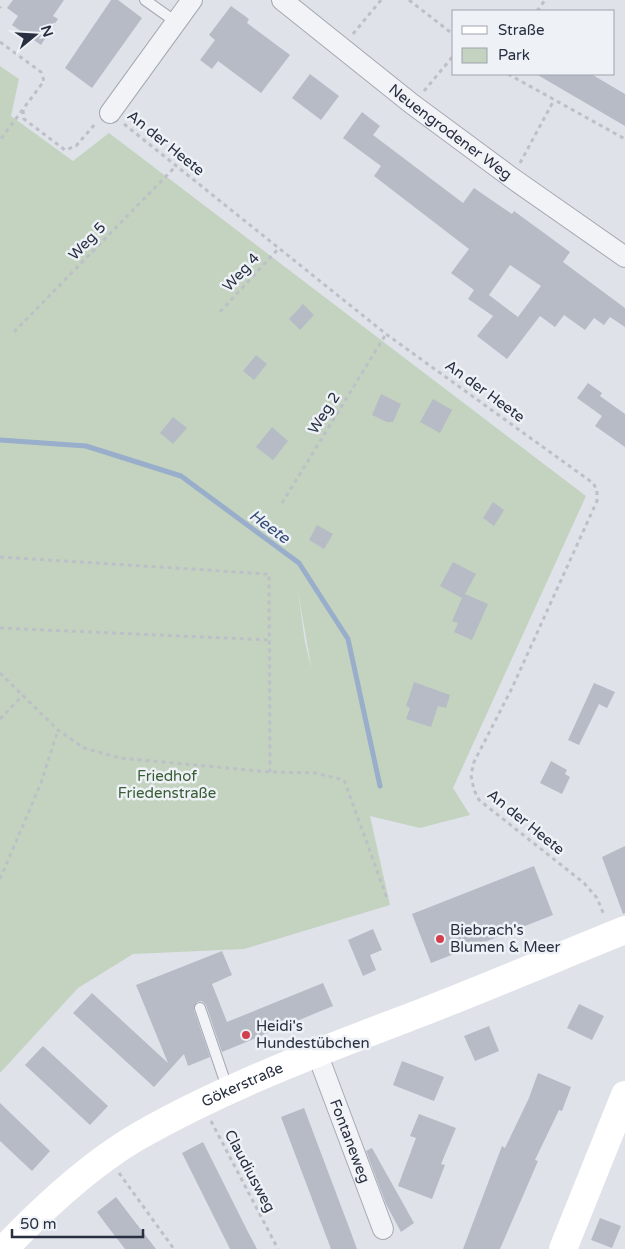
<svg xmlns="http://www.w3.org/2000/svg" width="625" height="1249" viewBox="0 0 625 1249" font-family="'Varela Round',sans-serif">
  <style>
    .green { fill: #c3d3c0; fill-rule: evenodd }
    .lines { fill: none; stroke-linecap: round; stroke-linejoin: round }
    .stream { stroke: #98aeca; stroke-width: 5 }
    .building { fill: #b6bbc6; fill-rule: evenodd }
    .lane-casing { stroke: #a4a9b3; stroke-width: 12 }
    .street-casing { stroke: #a4a9b3; stroke-width: 22 }
    .path { stroke: #bdc0c7; stroke-width: 3; stroke-dasharray: 4 4; stroke-linecap: butt }
    .lane { stroke: #f2f3f7; stroke-width: 10 }
    .street { stroke: #f2f3f7; stroke-width: 20 }
    .secondary { stroke: #fff; stroke-width: 28 }
    .poi-dot { fill: #d33f4d; stroke: #eef1f6; stroke-width: 2 }
    .labels { text-anchor: middle; stroke-width: 5; stroke-linejoin: round; paint-order: stroke }
    .street-label { font-size: 15px; fill: #272f40; stroke: #eef1f6 }
    .park-label { font-size: 15px; fill: #395d34; stroke: #eef1f6 }
    .poi-label { font-size: 15px; fill: #272f40; stroke: #eef1f6; text-anchor: start }
    .water-label { font-size: 16px; font-style: italic; fill: #304b76; stroke: #eef1f6 }
  </style>
  <rect width="100%" height="100%" fill="#dfe2e9"/>
  <path class="green" d="M0,66l19,13 -8,37 62,45 36,-28 477,363 -133,292 17,27 -50,13 -50,-12 20,89 -146,44 -111,5 -55,34 -78,85zM298,592l13,74v1l-6,-25z"/>
  <g class="lines">
    <path class="stream" d="M0,440l86,6 95,30 118,87 49,76 32,147"/>
  </g>
  <g class="building">
    <path d="M13,0h51l-11,16 5,3 -17,26 -29,-20 6,-9 -11,-8z"/>
    <path d="M111,0h7l24,18 -50,70 -27,-20z"/>
    <path d="M231,6l18,13 -2,4 43,32 -29,38 -43,-32 -6,8 -12,-9 15,-20 -6,-5z"/>
    <path d="M310,74l29,22 -18,24 -29,-22z"/>
    <path d="M536,74h55l34,20v32z"/>
    <path d="M362,112l18,14 -7,9 90,68 11,-15 38,26 2,-3 56,41 -7,10 62,46v19l-15,-10 -6,8 -10,-7 -9,12 -21,-15 -9,12 -15,-11 -33,43 -30,-23 16,-20 -25,-17 6,-9 -23,-17 18,-24 -95,-73 7,-10 -38,-28zM510,265l31,21 -23,31 -29,-22z"/>
    <path d="M303,304l11,11 -14,15 -11,-11z"/>
    <path d="M256,355l11,9 -13,16 -11,-9z"/>
    <path d="M588,383l14,10 -2,3 25,18v33l-30,-21 7,-10 -25,-18z"/>
    <path d="M381,394l20,10 -8,18h-6l-15,-7z"/>
    <path d="M433,399l19,11 -12,23 -20,-11z"/>
    <path d="M173,417l14,11 -14,16 -13,-11z"/>
    <path d="M272,427l16,14 -15,19 -17,-13z"/>
    <path d="M493,502l11,8 -10,16 -11,-8z"/>
    <path d="M317,525l16,9 -9,15 -15,-9z"/>
    <path d="M453,562l23,12 -11,20 23,10 -16,36 -18,-8 4,-9 -6,-2 10,-23 -22,-12z"/>
    <path d="M414,682l36,13 -4,13 -8,-2 -7,21 -25,-8 4,-11 -4,-2z"/>
    <path d="M594,683l21,9 -8,16 -8,-4 -20,41 -11,-5z"/>
    <path d="M551,761l16,9 -2,4 5,3 -8,17 -22,-11z"/>
    <path d="M625,846v67l-2,1 -21,-57z"/>
    <path d="M534,866l19,49 -122,48 -19,-49z"/>
    <path d="M373,929l9,21 -12,5 6,15 -13,6 -15,-36z"/>
    <path d="M222,951l10,24 -20,9 15,38 96,-39 10,23 -111,46 -16,-47 -4,-4 -5,1 -3,8 16,47 -22,9 -4,-12 -30,33 -81,-74 19,-20 76,70 -32,-78z"/>
    <path d="M579,1004l25,12 -12,24 -25,-12z"/>
    <path d="M489,1026l10,25 -24,10 -11,-25z"/>
    <path d="M43,1046l65,60 -18,19 -65,-60z"/>
    <path d="M402,1061l42,16 -10,24 -41,-16z"/>
    <path d="M538,1073l33,14 -9,24 -3,-1 -24,50 3,1 -38,88h-37l39,-103 3,2 24,-50z"/>
    <path d="M0,1103l50,48 -18,20 -32,-30z"/>
    <path d="M304,1108l46,122 7,19h-26l-50,-132z"/>
    <path d="M419,1114l37,14 -15,36 4,1 -13,34 -34,-13 18,-48 -6,-2z"/>
    <path d="M203,1142l45,90 9,17h-27l-48,-96z"/>
    <path d="M372,1148l42,75 -13,9 -15,-28 -20,-53z"/>
    <path d="M116,1197l16,21 24,31h-31l-20,-26 -8,-11z"/>
    <path d="M600,1218l21,8 -9,22 -21,-8z"/>
  </g>
  <g class="lines">
    <g class="lane-casing">
      <g id="lane">
        <path d="M145,0l31,22"/>
        <path d="M200,1008l28,82"/>
      </g>
    </g>
    <g class="street-casing">
      <g id="street">
        <path id="s1" d="M282,0l130,104 100,74 113,79"/>
        <path d="M110,113l82,-113"/>
        <path id="s2" d="M317,1053l66,176"/>
      </g>
    </g>
    <g class="path">
      <path d="M409,0l45,35"/>
      <path d="M0,7l1,1"/>
      <path d="M537,11l8,-11"/>
      <path d="M353,34l28,-34"/>
      <path d="M0,42l41,30 3,9 -44,59"/>
      <path d="M508,74l117,65"/>
      <path d="M424,91l30,-36"/>
      <path d="M23,110l1,9 41,31 11,-4 19,-22"/>
      <path d="M124,124l262,210 207,149 4,7v11l-85,187 -38,74 -3,13 3,15 5,10 105,83 13,15 7,17"/>
      <path d="M520,163l34,-63"/>
      <path d="M220,312l59,-64"/>
      <path d="M14,332l162,-166"/>
      <path d="M282,503l104,-169"/>
      <path d="M0,557l269,17 1,198"/>
      <path d="M0,628l270,12"/>
      <path d="M0,673l58,57 26,18 36,10 150,14 45,1 29,7 43,118"/>
      <path d="M0,719l23,-24"/>
      <path d="M0,879l41,-96 17,-53"/>
      <path d="M211,1121l67,128"/>
      <path d="M119,1173l55,76"/>
    </g>
    <use href="#lane" class="lane"/>
    <use href="#street" class="street"/>
    <g class="secondary">
      <path id="s3" d="M4,1249c39,-41 84,-83 133,-112 89,-51 186,-87 281,-123 69,-27 138,-56 207,-84"/>
      <path d="M563,1249l62,-154"/>
    </g>
  </g>
  <g class="poi-dot">
    <circle cx="440" cy="939" r="5"/>
    <circle cx="246" cy="1035" r="5"/>
  </g>
  <g class="labels">
    <g class="street-label">
      <text dy="5" stroke="none"><textPath href="#s1" startOffset="214">Neuengrodener Weg</textPath></text>
      <text transform="translate(166 143) rotate(39)" y="5">An der Heete</text>
      <text transform="translate(87 241) rotate(-46)" y="5">Weg 5</text>
      <text transform="translate(241 272) rotate(-47)" y="5">Weg 4</text>
      <text transform="translate(485 391) rotate(36)" y="5">An der Heete</text>
      <text transform="translate(324 413) rotate(-58)" y="5">Weg 2</text>
      <text transform="translate(526 822) rotate(39)" y="5">An der Heete</text>
      <text dy="5" stroke="none"><textPath href="#s3" startOffset="292">Gökerstraße</textPath></text>
      <text dy="5" stroke="none"><textPath href="#s2" startOffset="94">Fontaneweg</textPath></text>
      <text transform="translate(250 1171) rotate(62)" y="5">Claudiusweg</text>
    </g>
    <g class="park-label">
      <text x="167" y="781">Friedhof<tspan x="167" dy="17">Friedenstraße</tspan></text>
    </g>
    <g class="poi-label">
      <text x="450" y="935">Biebrach's<tspan x="450" dy="17">Blumen &amp; Meer</tspan></text>
      <text x="256" y="1031">Heidi's<tspan x="256" dy="17">Hundestübchen</tspan></text>
    </g>
    <g class="water-label">
      <text transform="translate(270 526) rotate(36)" y="6">Heete</text>
    </g>
  </g>
  <rect x="452" y="10" width="162" height="65" fill="#eef1f6" stroke="#9ea3ad"/>
  <rect x="462" y="26" width="25" height="8" fill="#ffffff" stroke="#9ea3ad"/>
  <text x="498" y="35" font-size="15" fill="#272f40">Straße</text>
  <rect x="462" y="48" width="25" height="15" fill="#c3d3c0" stroke="#9ea3ad"/>
  <text x="498" y="60" font-size="15" fill="#272f40">Park</text>
  <g transform="translate(35 35) rotate(72)" stroke="#eef1f6" stroke-width="4" paint-order="stroke">
  <path d="M0-4L9 19L0 12L-9 19Z" fill="#272f40"/>
  <text y="-8" font-size="14" font-weight="bold" text-anchor="middle" fill="#272f40">N</text>
  </g>
  <path d="M12 1229v8h131v-8" fill="none" stroke="#272f40" stroke-width="2.5"/>
  <text x="20" y="1229" font-size="15" fill="#272f40" stroke="#eef1f6" stroke-width="4" paint-order="stroke">50 m</text>
</svg>
